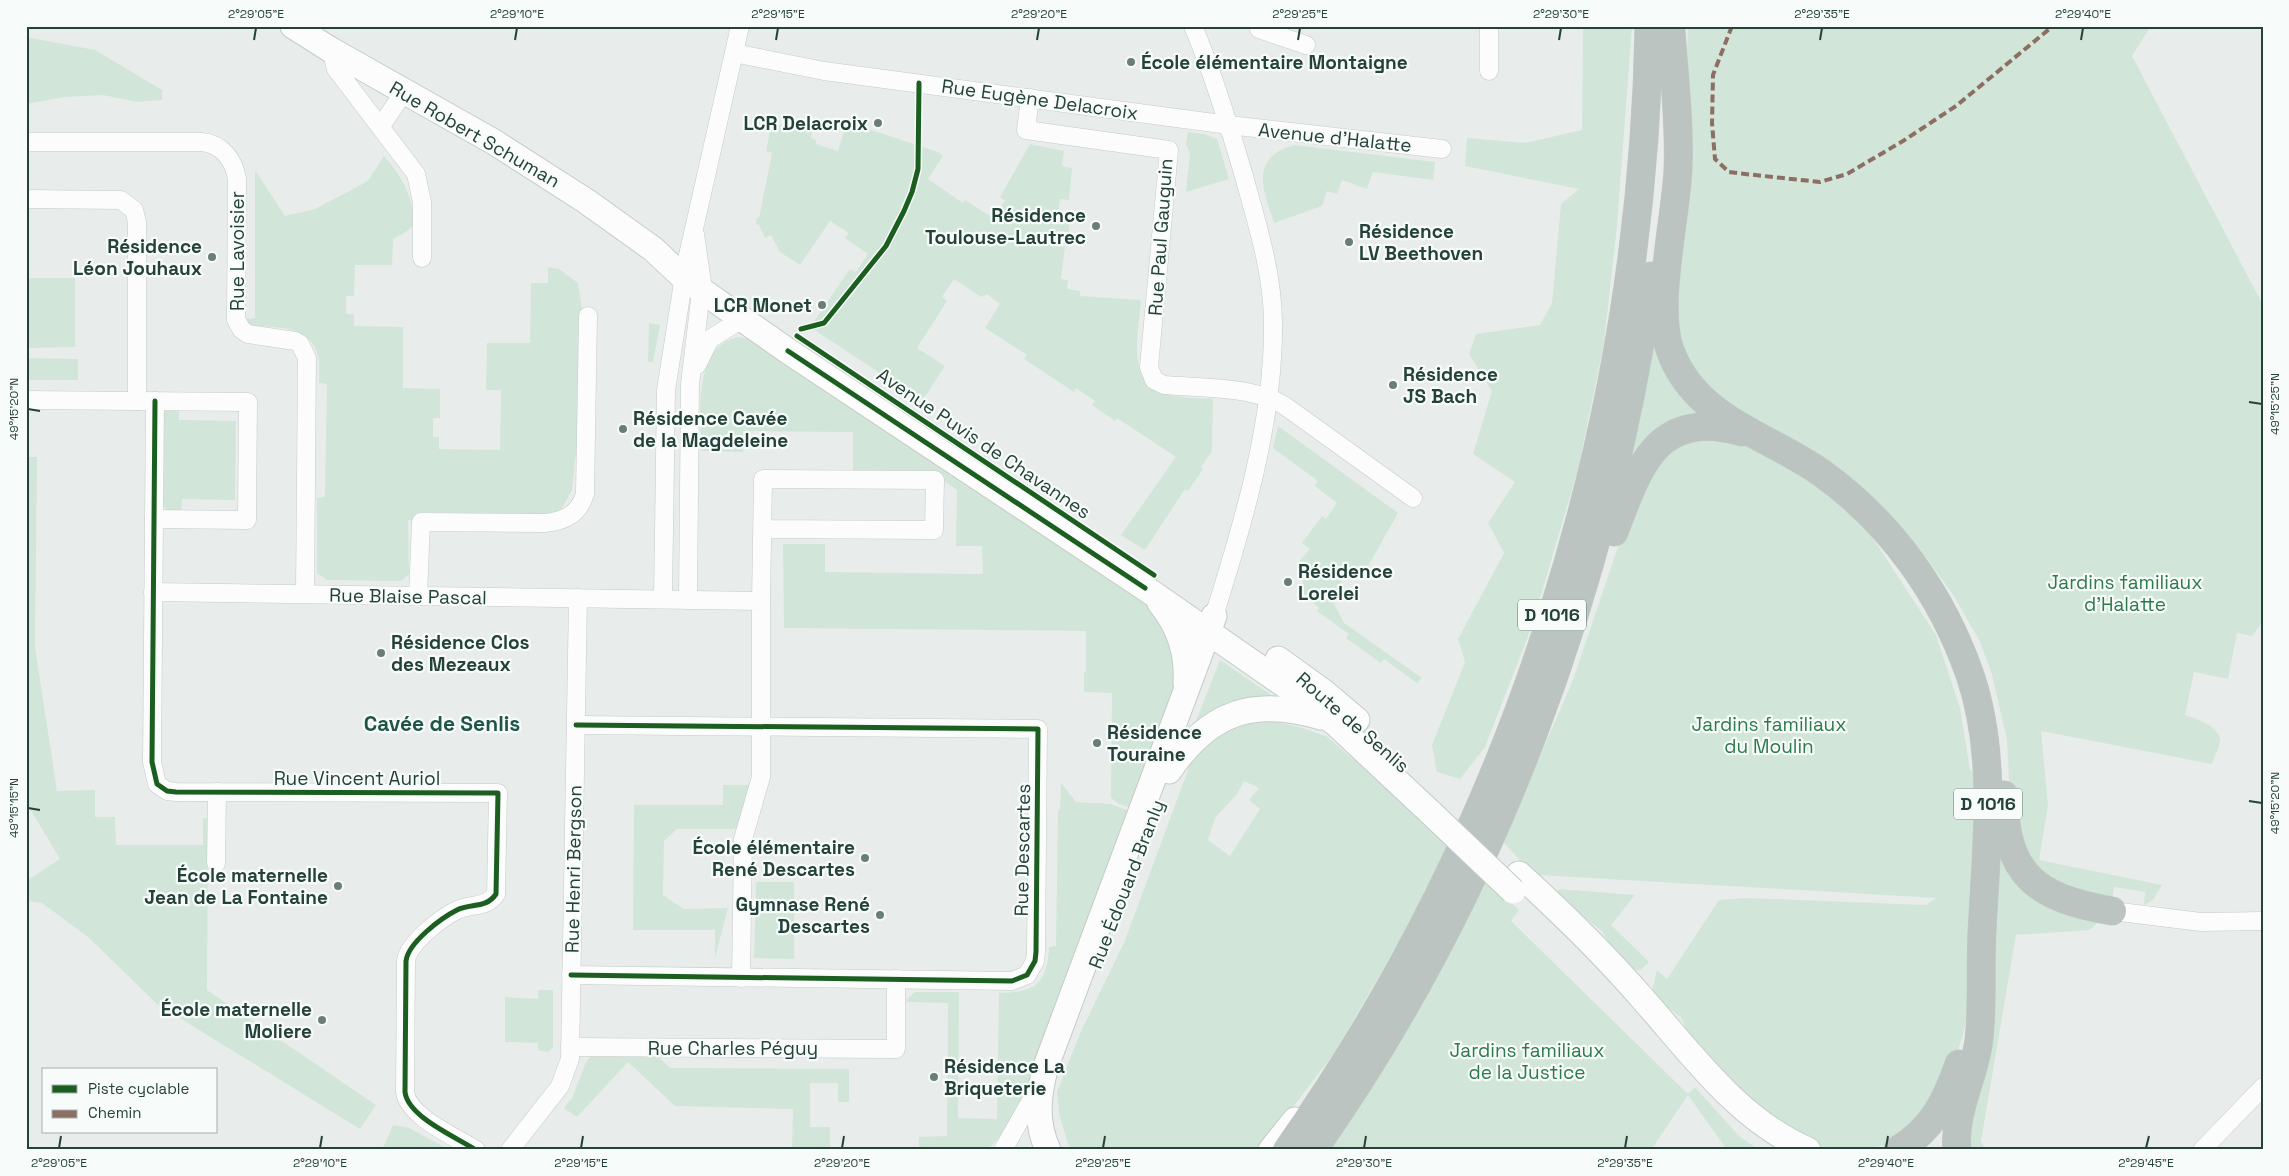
<svg xmlns="http://www.w3.org/2000/svg" width="2289" height="1176" viewBox="0 0 2289 1176" font-family="'Space Grotesk',sans-serif">
  <style>
    .green { fill: #d1e6d8; fill-rule: evenodd }
    .lines { fill: none; stroke-linecap: round; stroke-linejoin: round }
    .street-casing { stroke: #c5cac8; stroke-width: 19 }
    .secondary-casing { stroke: #c3cbc8; stroke-width: 27 }
    .highway-casing { stroke: #c3ccc9; stroke-width: 29 }
    .street { stroke: #fcfcfc; stroke-width: 18 }
    .secondary { stroke: #fcfcfc; stroke-width: 25 }
    .highway { stroke: #bcc4c2; stroke-width: 28 }
    .secondary-bridge-casing { stroke: #c3cbc8; stroke-width: 27; stroke-linecap: butt }
    .secondary-bridge { stroke: #fcfcfc; stroke-width: 25 }
    .quiet { stroke: #8d6e63; stroke-width: 4; stroke-dasharray: 8 4; stroke-linecap: butt }
    .cycleway-casing { stroke: #f7fbf9; stroke-width: 8 }
    .cycleway { stroke: #1b5e20; stroke-width: 5 }
    .ticks { fill: none; stroke: #24423a; stroke-width: 2 }
    .poi-dot { fill: #697e78; stroke: #f7fbf9; stroke-width: 2 }
    .labels { text-anchor: middle; stroke-width: 4.5; stroke-linejoin: round; paint-order: stroke }
    .shield { fill: #f7fbf9; stroke: #637a73; stroke-width: 1 }
    .shield-label { font-size: 18px; font-weight: bold; fill: #24423a }
    .poi-label { font-size: 19px; font-weight: bold; fill: #24423a; stroke: #f7fbf9; text-anchor: start }
    .street-label { font-size: 19px; fill: #24423a; stroke: #f7fbf9 }
    .park-label { font-size: 19px; fill: #2d7a4b; stroke: #f7fbf9 }
    .quarter-label { font-size: 21px; font-weight: bold; fill: #1f5548; stroke: #f7fbf9 }
    .neatline { fill: none; stroke: #24423a; stroke-width: 2 }
    .ticks-label { font-size: 12px; text-anchor: middle; fill: #24423a }
  </style>
  <rect width="100%" height="100%" fill="#e8edeb"/>
  <g class="green">
    <path d="M1583,26h49l-15,200 -13,117 -26,126 -47,160 -46,118 -25,32 -23,-7 -5,-27 33,-83 -7,-23 46,-86 -16,-30 27,-41 -42,-28 19,-63 -23,-37 7,-20 64,-9 12,-22 9,-99 18,-15 -114,-23 2,-28 58,5 57,-13z"/>
    <path d="M1688,26h463l-19,30 131,249v316l-11,15 -15,-3 -9,46 -34,-7 -9,43c11,4 34,11 35,25 0,7 -6,17 -8,24l-171,-33 7,75 -9,54 123,25 -9,15 -9,5 1,-13 -31,-5 -2,16 -71,-25 -30,-61 -4,-78 -16,-68 -12,-31 -25,-44 -26,-36 -62,-66 -59,-47 -75,-36 -51,-49 -6,-39z"/>
    <path d="M26,37l69,13 67,40v10l-25,2 -34,-7 -38,2 -39,7z"/>
    <path d="M847,122l91,30 5,4 -15,23 35,24 2,-3 28,18 12,-17 -5,-4 30,-53 34,7 -2,15 10,2 -3,32 -9,-1 -2,16 12,1 -1,16 -12,-1 -2,15 10,1 -4,32 7,1 -1,9 13,2v5l61,4c-2,32 -16,85 25,94 15,4 32,4 47,5l-1,52 -11,16 2,2 -15,22 -3,-2 -40,61 -24,-15 55,-78 -59,-39 -2,3 -23,-16 3,-4 -19,-13 -2,4 -50,-33 3,-4 -42,-27 15,-24 -13,-10 -6,3 -27,-18 -12,18 5,4 -30,47 28,18 -23,35 -112,-74 40,-58 6,3 12,-18 -23,-16 4,-5 -19,-12 -30,44 -20,-13 -9,-17 -6,3 -6,-13 -3,-1 1,-6h2l13,-65 -6,-2 5,-25 5,1 1,-2h14l21,7 -1,6 5,2v4l22,7z"/>
    <path d="M1188,132l17,2 12,5 12,40 -43,13 4,-39 -4,-8z"/>
    <path d="M1294,145l141,17 -2,18 -60,-8 -6,17 -25,-9 -5,14 -10,-3 -5,15 -48,17c-11,-34 -25,-65 20,-78z"/>
    <path d="M384,156c19,22 29,40 30,68l-5,6 -16,9 -1,26h-37l-1,31h-8v18h8v12l49,1v61l37,1v29h-7v19h6v12l61,1 1,-60h-15l1,-47h43l1,-60h17v-16l11,2 19,14 4,26 -1,98 -9,83 -12,22 -7,3 -132,-3v10l-13,-2 1,54 -8,7 -74,-1 -10,-7v-75l8,-1 2,-113 -8,-1c0,-8 1,-19 -1,-27 -7,-30 -41,-29 -65,-30l-5,-2 -2,-5 9,-1v-148l30,46 30,-7 53,-28z"/>
    <path d="M26,278h49v69l-49,1z"/>
    <path d="M649,323l11,2 -7,37h-5z"/>
    <path d="M1654,335l58,84 -83,44z"/>
    <path d="M738,337l17,3 391,263 22,32 9,44 -43,130 -15,-5 -8,-6 1,-105 -28,-1v-20h2v-41l-302,-3 -1,-84h42v28l158,2 -1,-28h-26l1,-56 -24,-17 -80,-1v-40l-110,-1v21l-42,-1c0,-35 -9,-105 37,-114z"/>
    <path d="M26,358l52,1v21h-52z"/>
    <path d="M179,405v15l57,1 -1,79 -53,-1 -1,14c-9,-1 -15,-1 -19,-10l1,-90 4,-5z"/>
    <path d="M1278,426l120,87 -31,55 -12,11h-13l-8,25 10,19 78,55 -5,5 -33,-24 -3,4 -35,-25 3,-4 -32,-23 2,-4 -11,-8 -3,1 -4,-35 -3,-2 12,-14 -8,-6 20,-27 4,3 11,-16 -22,-17 3,-5 -45,-33z"/>
    <path d="M1729,438l63,28 71,57 73,112 24,73 10,62 8,6 -6,212 -9,47 -15,44 -14,30 -45,34 -21,7h-38l-10,-2 -36,-17 -92,-89 -11,-25 -30,-21 6,-26 10,9 52,-79 26,-2 181,7 10,-7 -397,-23 -9,-4 -27,-29 70,-162 70,-207 36,-32z"/>
    <path d="M26,457h11l-2,190 22,144 38,-1v27h20l1,28h87v-27h5l-1,172 169,115 -16,24 -203,-125 -69,-67 -46,-34 -16,-2v-24l5,1 29,-19 -34,-57z"/>
    <path d="M1220,660l63,43 -92,31z"/>
    <path d="M1276,722l23,5 27,9 129,109 -120,207 -75,98h-190l-11,-36 -2,-22 24,-61 43,-88 67,-181c27,-31 43,-39 85,-40zM1244,781l15,7 -10,12 11,9 -30,47 -22,-16 7,-22 22,-24z"/>
    <path d="M1061,783l15,19 35,2 21,8 -102,270c-11,26 -22,49 -43,68h-68v-13l28,-1 1,-133 -41,-1v-3l8,-7h44l-1,126 39,1 2,-126c36,-1 48,-8 50,-46l7,-1 2,-135 2,-2z"/>
    <path d="M723,785h27l-12,44h-61l-13,12 -1,54 21,14 44,-1 -13,50v-28h-82l1,-125h89z"/>
    <path d="M1997,826l9,30 93,65 -9,9 -74,5 -35,206 4,9h-21z"/>
    <path d="M1482,875l37,35 -8,11 177,173 7,-7 44,49 20,14h-32l-39,-55 -37,55h-327z"/>
    <path d="M756,882h38v77l-40,-1z"/>
    <path d="M1559,889l76,6 -24,30 38,37 -8,8h-9l-18,-18 -12,-21 -47,-36z"/>
    <path d="M538,990h15v57l-5,5 -10,-2v-7l-33,-1v-45l33,2z"/>
    <path d="M598,1053l58,1 14,14 179,1v33h-11v-19h-28v44h20v23h-38l1,-41 -118,-3 -47,-44 -51,55 -13,-9 8,-10 14,-36 4,-5z"/>
    <path d="M393,1125l16,3 41,22h-72l6,-4z"/>
  </g>
  <g class="lines">
    <g class="street-casing">
      <g id="street">
        <path d="M1193,26c21,50 37,102 52,154 13,47 28,95 28,144 1,97 -30,200 -59,292"/>
        <path d="M1260,26l-1,3 47,16"/>
        <path d="M1489,26v45"/>
        <path d="M331,50l5,19 80,105 6,28v56"/>
        <path d="M734,53l90,18 405,54 213,24"/>
        <path d="M1030,98l-4,32 143,20 -20,217 5,13 10,5c38,3 89,1 121,21l128,92"/>
        <path d="M381,126l23,-34"/>
        <path d="M26,142h176c20,2 32,18 35,37l-1,141 6,10 6,4 47,7 5,3 7,14 -2,236"/>
        <path d="M26,199l95,1 13,10 3,12v179"/>
        <path d="M697,365l13,-26 32,-20"/>
        <path d="M26,400l222,2 -1,118 -93,-1"/>
        <path d="M155,401l-3,361 5,22 10,7 9,1 322,1 -2,101c-10,15 -25,9 -39,16 -16,8 -49,33 -51,51l-1,131c3,25 51,45 71,58"/>
        <path d="M153,592l608,9v176l-18,62 -2,139"/>
        <path d="M418,596l3,-74 124,1c20,-2 34,-9 40,-29l3,-178"/>
        <path d="M663,599l3,-209 20,-126 54,-238"/>
        <path d="M688,600l2,-216 12,-101 -7,-49"/>
        <path d="M761,601c1,-41 1,-82 2,-122l172,1 -1,50 -172,-1"/>
        <path d="M216,863l1,-71"/>
        <path d="M2112,911l89,11 62,-1"/>
        <path d="M571,975l441,6 15,-6 8,-14 1,-9 2,-223 -462,-4"/>
        <path d="M570,1047l326,2v-70"/>
        <path d="M510,1150l50,-64 10,-27 8,-461"/>
        <path d="M1003,1150l34,-60"/>
        <path d="M2202,1150l61,-63"/>
      </g>
    </g>
    <g class="secondary-casing">
      <g id="secondary">
        <path d="M293,26l38,24 163,92 92,59 67,48 31,29 104,73 357,237 144,100 46,35 96,90"/>
        <path d="M1160,603c19,23 28,51 26,81"/>
        <path d="M1278,659l47,34 32,27"/>
        <path d="M1169,771c40,-59 84,-74 152,-54"/>
        <path d="M1519,874c43,39 85,80 123,124 50,56 95,121 166,152"/>
        <path d="M1048,1150c-13,-28 -10,-55 -2,-84l168,-450"/>
        <path d="M1271,1150l24,-30"/>
      </g>
    </g>
    <g class="highway-casing">
      <g id="highway">
        <path d="M1671,30c3,46 9,93 7,139 -2,49 -24,137 -8,181 25,70 99,85 153,124 69,50 119,121 147,201 28,82 16,172 12,257 -2,35 1,72 -3,107 -4,37 -26,73 -22,111"/>
        <path d="M1614,532c25,-65 42,-124 128,-100"/>
        <path d="M2004,795c1,80 32,103 108,116"/>
        <path d="M1287,1150c231,-327 355,-724 362,-1124"/>
        <path d="M1313,1150c182,-257 293,-564 338,-874"/>
        <path d="M1898,1150c35,-21 48,-49 61,-86"/>
      </g>
    </g>
    <use href="#street" class="street"/>
    <use href="#secondary" class="secondary"/>
    <use href="#highway" class="highway"/>
    <g class="secondary-bridge-casing">
      <path id="secondary-bridge" d="M1431,813l82,78"/>
    </g>
    <use href="#secondary-bridge" class="secondary-bridge"/>
    <path class="quiet" d="M1732,26l-19,49 -1,48 3,36 14,13 16,2 75,8 27,-8 56,-33 53,-35 97,-80"/>
    <g class="cycleway-casing">
      <g id="cycleway">
        <path d="M801,329l23,-6 62,-77 18,-35 8,-19 6,-23 1,-86"/>
        <path d="M797,336l357,239"/>
        <path d="M788,351l357,237"/>
        <path d="M155,401l-3,361 5,22 10,7 9,1 322,1 -2,101c-10,15 -25,9 -39,16 -16,8 -49,33 -51,51l-1,131c3,25 51,45 71,58"/>
        <path d="M571,975l441,6 15,-6 8,-14 1,-9 2,-223 -462,-4"/>
      </g>
    </g>
    <use href="#cycleway" class="cycleway"/>
  </g>
  <path class="ticks" d="M254,40l2,-12M515,40l2,-12M776,40l2,-12M1037,40l2,-12M1298,40l2,-12M1559,40l2,-12M1820,40l2,-12M2081,40l2,-12M2249,402l13,2M28,409l12,2M2249,801l13,2M28,808l12,2M59,1148l2,-12M320,1148l2,-12M581,1148l2,-12M842,1148l2,-12M1103,1148l2,-12M1364,1148l2,-12M1625,1148l2,-12M1886,1148l2,-12M2146,1148l3,-12"/>
  <g class="poi-dot">
    <circle cx="1131" cy="62" r="5"/>
    <circle cx="878" cy="123" r="5"/>
    <circle cx="1096" cy="226" r="5"/>
    <circle cx="1349" cy="242" r="5"/>
    <circle cx="212" cy="257" r="5"/>
    <circle cx="822" cy="305" r="5"/>
    <circle cx="1393" cy="385" r="5"/>
    <circle cx="623" cy="429" r="5"/>
    <circle cx="1288" cy="582" r="5"/>
    <circle cx="381" cy="653" r="5"/>
    <circle cx="1097" cy="743" r="5"/>
    <circle cx="865" cy="858" r="5"/>
    <circle cx="338" cy="886" r="5"/>
    <circle cx="880" cy="915" r="5"/>
    <circle cx="322" cy="1020" r="5"/>
    <circle cx="934" cy="1077" r="5"/>
  </g>
  <g class="labels">
    <g class="shield">
      <rect x="1518" y="599.5" width="68" height="31" rx="4"/>
      <rect x="1954" y="788.5" width="68" height="31" rx="4"/>
    </g>
    <g class="shield-label">
      <text x="1552" y="621">D 1016</text>
      <text x="1988" y="810">D 1016</text>
    </g>
    <g class="poi-label">
      <text x="1141" y="69">École élémentaire Montaigne</text>
      <text x="868" y="130" text-anchor="end">LCR Delacroix</text>
      <text x="1086" y="222" text-anchor="end">Résidence<tspan x="1086" dy="22">Toulouse-Lautrec</tspan></text>
      <text x="1359" y="238">Résidence<tspan x="1359" dy="22">LV Beethoven</tspan></text>
      <text x="202" y="253" text-anchor="end">Résidence<tspan x="202" dy="22">Léon Jouhaux</tspan></text>
      <text x="812" y="312" text-anchor="end">LCR Monet</text>
      <text x="1403" y="381">Résidence<tspan x="1403" dy="22">JS Bach</tspan></text>
      <text x="633" y="425">Résidence Cavée<tspan x="633" dy="22">de la Magdeleine</tspan></text>
      <text x="1298" y="578">Résidence<tspan x="1298" dy="22">Lorelei</tspan></text>
      <text x="391" y="649">Résidence Clos<tspan x="391" dy="22">des Mezeaux</tspan></text>
      <text x="1107" y="739">Résidence<tspan x="1107" dy="22">Touraine</tspan></text>
      <text x="855" y="854" text-anchor="end">École élémentaire<tspan x="855" dy="22">René Descartes</tspan></text>
      <text x="328" y="882" text-anchor="end">École maternelle<tspan x="328" dy="22">Jean de La Fontaine</tspan></text>
      <text x="870" y="911" text-anchor="end">Gymnase René<tspan x="870" dy="22">Descartes</tspan></text>
      <text x="312" y="1016" text-anchor="end">École maternelle<tspan x="312" dy="22">Moliere</tspan></text>
      <text x="944" y="1073">Résidence La<tspan x="944" dy="22">Briqueterie</tspan></text>
    </g>
    <g class="street-label">
      <text transform="translate(1040 99) rotate(8)" y="7">Rue Eugène Delacroix</text>
      <text transform="translate(475 134) rotate(30)" y="7">Rue Robert Schuman</text>
      <text transform="translate(1335 137) rotate(6)" y="7">Avenue d'Halatte</text>
      <text transform="translate(1160 237) rotate(-86)" y="7">Rue Paul Gauguin</text>
      <text transform="translate(237 251) rotate(-90)" y="7">Rue Lavoisier</text>
      <text transform="translate(984 443) rotate(34)" y="7">Avenue Puvis de Chavannes</text>
      <text transform="translate(408 596) rotate(1)" y="7">Rue Blaise Pascal</text>
      <text transform="translate(1353 722) rotate(41)" y="7">Route de Senlis</text>
      <text x="357" y="785">Rue Vincent Auriol</text>
      <text transform="translate(1022 850) rotate(-89)" y="7">Rue Descartes</text>
      <text transform="translate(573 869) rotate(-89)" y="7">Rue Henri Bergson</text>
      <text transform="translate(1126 884) rotate(-69)" y="7">Rue Édouard Branly</text>
      <text x="733" y="1055">Rue Charles Péguy</text>
    </g>
    <g class="park-label">
      <text x="2125" y="589">Jardins familiaux<tspan x="2125" dy="22">d’Halatte</tspan></text>
      <text x="1769" y="731">Jardins familiaux<tspan x="1769" dy="22">du Moulin</tspan></text>
      <text x="1527" y="1057">Jardins familiaux<tspan x="1527" dy="22">de la Justice</tspan></text>
    </g>
    <g class="quarter-label">
      <text x="442" y="731">Cavée de Senlis</text>
    </g>
  </g>
  <rect width="2289" height="1176" fill="none" stroke="#f7fbf9" stroke-width="55"/>
  <rect x="42" y="1068" width="175" height="65" fill="#f7fbf9" stroke="#a3b1ad"/>
  <rect x="52" y="1085" width="25" height="8" fill="#1b5e20" stroke="#a3b1ad"/>
  <text x="88" y="1094" font-size="15" fill="#24423a">Piste cyclable</text>
  <rect x="52" y="1110" width="25" height="8" fill="#8d6e63" stroke="#a3b1ad"/>
  <text x="88" y="1118" font-size="15" fill="#24423a">Chemin</text>
  <rect x="28" y="28" width="2234" height="1120" class="neatline"/>
  <g class="ticks-label">
    <text x="256" y="18">2°29'05"E</text>
    <text x="517" y="18">2°29'10"E</text>
    <text x="778" y="18">2°29'15"E</text>
    <text x="1039" y="18">2°29'20"E</text>
    <text x="1300" y="18">2°29'25"E</text>
    <text x="1561" y="18">2°29'30"E</text>
    <text x="1822" y="18">2°29'35"E</text>
    <text x="2083" y="18">2°29'40"E</text>
    <text transform="translate(2275 404) rotate(-90)" y="4">49°15'25"N</text>
    <text transform="translate(14 409) rotate(-90)" y="4">49°15'20"N</text>
    <text transform="translate(2275 803) rotate(-90)" y="4">49°15'20"N</text>
    <text transform="translate(14 808) rotate(-90)" y="4">49°15'15"N</text>
    <text x="59" y="1167">2°29'05"E</text>
    <text x="320" y="1167">2°29'10"E</text>
    <text x="581" y="1167">2°29'15"E</text>
    <text x="842" y="1167">2°29'20"E</text>
    <text x="1103" y="1167">2°29'25"E</text>
    <text x="1364" y="1167">2°29'30"E</text>
    <text x="1625" y="1167">2°29'35"E</text>
    <text x="1886" y="1167">2°29'40"E</text>
    <text x="2146" y="1167">2°29'45"E</text>
  </g>
</svg>
